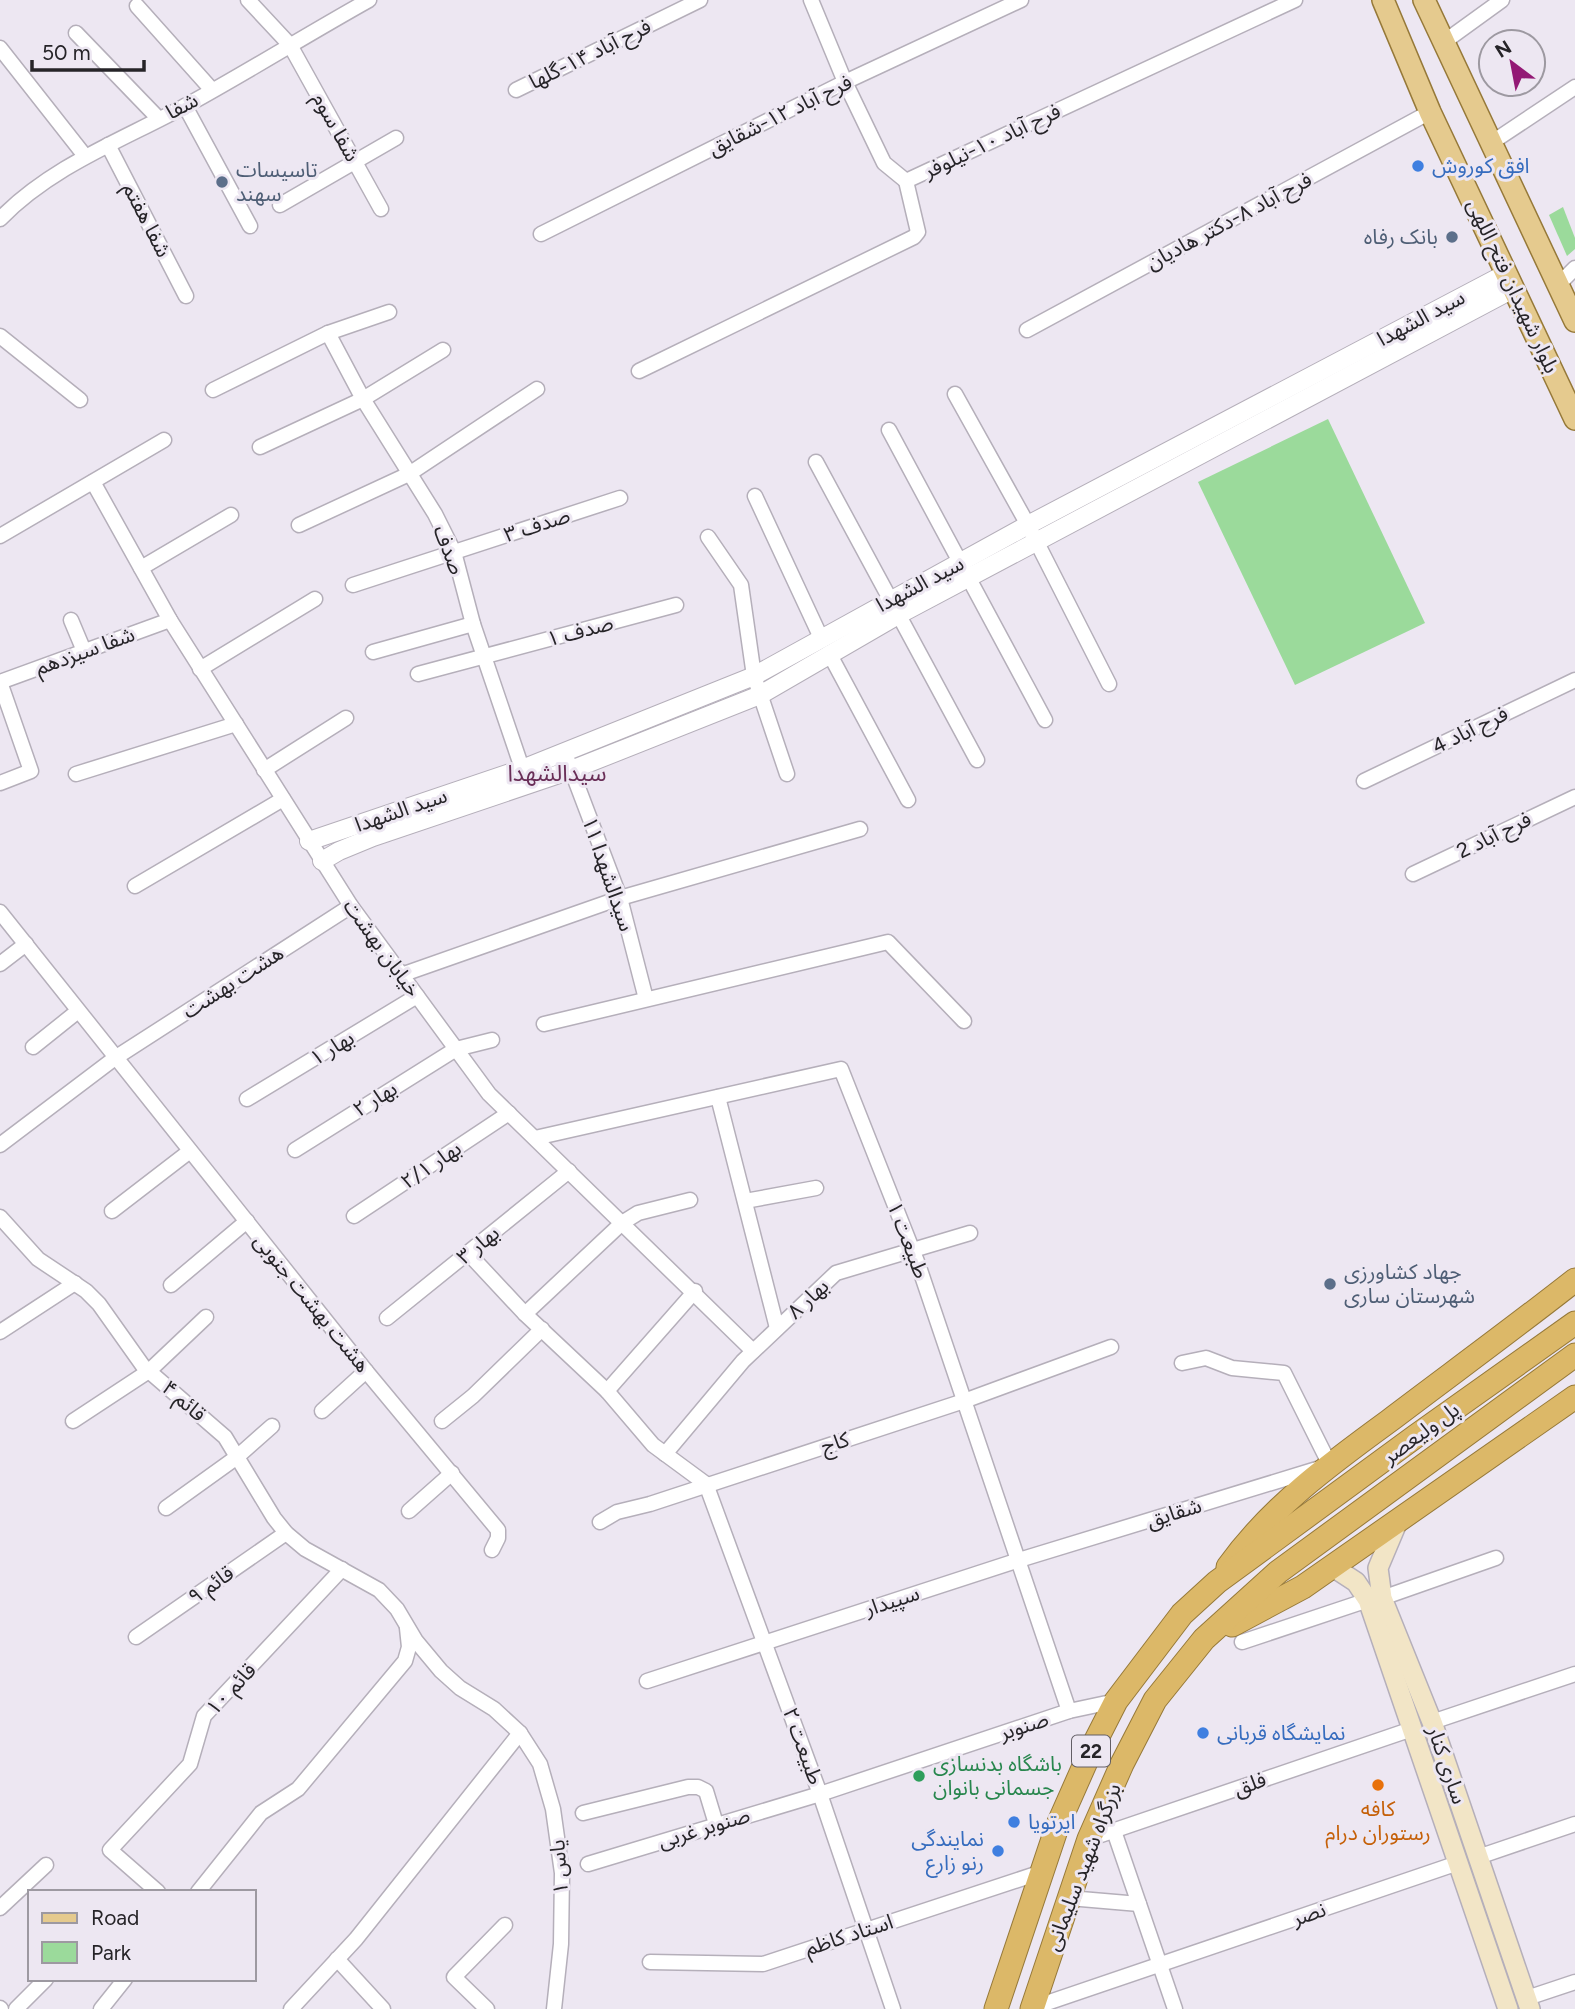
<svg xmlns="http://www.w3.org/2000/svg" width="1575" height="2009" viewBox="0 0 1575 2009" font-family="Figtree,'Noto Sans Arabic',sans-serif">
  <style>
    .green { fill: #9bda9b }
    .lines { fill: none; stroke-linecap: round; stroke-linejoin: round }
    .minor-casing { stroke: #b5afba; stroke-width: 17 }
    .tertiary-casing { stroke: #b5afba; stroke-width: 20 }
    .secondary-casing { stroke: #b5afba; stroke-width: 22 }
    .primary-casing { stroke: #967939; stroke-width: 24 }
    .trunk-casing { stroke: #967939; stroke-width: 25 }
    .minor { stroke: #fff; stroke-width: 14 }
    .tertiary { stroke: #fff; stroke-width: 18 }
    .secondary { stroke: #f2e5c6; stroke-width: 19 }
    .primary { stroke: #e5ca8e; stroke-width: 21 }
    .trunk { stroke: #dcb868; stroke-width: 23 }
    .shop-dot { fill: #3f7fe0; stroke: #ede7f2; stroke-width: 2.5 }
    .service-dot { fill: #5c6f8a; stroke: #ede7f2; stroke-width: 2.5 }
    .leisure-dot { fill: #2e9e5b; stroke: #ede7f2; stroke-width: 2.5 }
    .food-dot { fill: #e8710a; stroke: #ede7f2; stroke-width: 2.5 }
    .labels { text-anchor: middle; stroke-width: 6; stroke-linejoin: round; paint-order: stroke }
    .shield { fill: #ede7f2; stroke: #625e65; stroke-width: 2 }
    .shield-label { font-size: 19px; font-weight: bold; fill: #262428 }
    .street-label { font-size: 21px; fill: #262428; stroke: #ede7f2 }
    .shop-label { font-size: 21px; fill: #366cbe; stroke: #ede7f2; text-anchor: start }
    .service-label { font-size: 21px; fill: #4e5e75; stroke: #ede7f2; text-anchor: start }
    .leisure-label { font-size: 21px; fill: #27864d; stroke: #ede7f2; text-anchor: start }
    .food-label { font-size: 21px; fill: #c56008; stroke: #ede7f2 }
    .neighbourhood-label { font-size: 23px; fill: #692e57; stroke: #ede7f2 }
  </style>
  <rect width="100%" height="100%" fill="#ede7f2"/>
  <g class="green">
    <path d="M1563,207l12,31v11l-8,7 -18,-41z"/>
    <path d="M1328,419l97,204 -130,62 -97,-203z"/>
  </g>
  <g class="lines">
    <g class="minor-casing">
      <g id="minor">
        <path d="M248,0l42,45 91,164"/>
        <path d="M811,0l34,82 39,81 22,18"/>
        <path d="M137,6l75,84"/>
        <path d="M76,33l83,86"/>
        <path d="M1444,42l58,-42"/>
        <path d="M0,48l85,108"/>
        <path d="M516,90l184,-90"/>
        <path d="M185,106l65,120"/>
        <path d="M1491,143l84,-56"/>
        <path d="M108,145l78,151"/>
        <path d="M280,205l116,-67"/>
        <path d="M0,219c53,-54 123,-79 187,-114 62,-34 121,-71 182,-105"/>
        <path d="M541,234l304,-152 176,-82"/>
        <path d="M1558,285l17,-17"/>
        <path d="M1027,330l403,-218"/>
        <path d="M328,333l35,66 72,115 19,38 19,72 52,153"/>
        <path d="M0,336l80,64"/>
        <path d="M639,371l275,-134 4,-5 -12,-51 389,-181"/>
        <path d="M213,390l115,-57 61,-21"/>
        <path d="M955,394l73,131 81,159"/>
        <path d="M889,430l156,290"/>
        <path d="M260,447l103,-48 80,-49"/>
        <path d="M816,462l161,298"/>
        <path d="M93,482l77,138 181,286 138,188 264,257"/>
        <path d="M755,496l67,144"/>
        <path d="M299,525l110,-51 128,-85"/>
        <path d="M0,536l164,-96"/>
        <path d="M708,537l33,48 13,91 33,98"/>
        <path d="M141,568l90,-53"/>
        <path d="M353,585l267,-87"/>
        <path d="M71,620l13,31"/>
        <path d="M373,652l100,-28"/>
        <path d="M829,653l79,147"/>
        <path d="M200,669l115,-70"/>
        <path d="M418,674l258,-69"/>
        <path d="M0,682l170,-62"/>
        <path d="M0,682l31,89 -31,12"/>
        <path d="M568,761l52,137 26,101"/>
        <path d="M264,770l82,-52"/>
        <path d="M76,774l160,-50"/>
        <path d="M1364,781l211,-101"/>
        <path d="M1413,874l162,-77"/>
        <path d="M135,886l148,-87"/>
        <path d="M0,912l366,459 132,159v8l-6,12"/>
        <path d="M0,964l26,-20"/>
        <path d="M401,975l219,-77 240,-69"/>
        <path d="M544,1024l344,-82 76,79"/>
        <path d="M33,1047l45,-36"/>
        <path d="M718,1097l59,231"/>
        <path d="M247,1099l170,-103"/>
        <path d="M535,1138l306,-69 77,195 151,447"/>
        <path d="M0,1145l115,-87 236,-152"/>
        <path d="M295,1150l161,-101 36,-9"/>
        <path d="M745,1201l71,-13"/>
        <path d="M112,1211l78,-60"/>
        <path d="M354,1216l155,-103"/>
        <path d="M0,1217l38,42 48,32 13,13 44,62 82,71 49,81 12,15 19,16 74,41 18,19 19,32 25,30 19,17 34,21 26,24 20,31 13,45 9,64 -1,71 -7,65"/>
        <path d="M468,1253l57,61 82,77 46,54 53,39"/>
        <path d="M171,1285l76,-64"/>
        <path d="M525,1314l97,-91 16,-10 52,-13"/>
        <path d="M387,1318l182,-147"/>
        <path d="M0,1332l75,-49"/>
        <path d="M607,1391l88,-100"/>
        <path d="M322,1411l44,-40"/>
        <path d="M73,1421l76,-50 57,-54"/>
        <path d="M442,1421l31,-25 69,-67"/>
        <path d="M665,1454l78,-93 93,-88 134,-40"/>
        <path d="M706,1484l114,310 73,215"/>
        <path d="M166,1508l71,-51 35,-31"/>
        <path d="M409,1511l43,-38"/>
        <path d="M600,1522l17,-10 33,-8 314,-103 147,-54"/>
        <path d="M1382,1598l114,-40"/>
        <path d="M136,1637l150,-104"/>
        <path d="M1242,1642l126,-42"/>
        <path d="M647,1681l372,-121 311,-95 -46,-92 -52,-5 -26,-10 -24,5"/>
        <path d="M1432,1722l143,-48"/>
        <path d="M583,1813l105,-26h10l8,4 10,33"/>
        <path d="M1114,1831l61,178"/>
        <path d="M1089,1839l323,-110"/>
        <path d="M1478,1857l97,-33"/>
        <path d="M588,1864l232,-70 249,-83 47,-10"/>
        <path d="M158,1892l-48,-42 80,-86 14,-48 138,-147"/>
        <path d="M198,1892l63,-79 37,-24 107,-128 4,-14 -2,-19"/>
        <path d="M1069,1898l70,6"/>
        <path d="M0,1908l46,-43"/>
        <path d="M337,1959l46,50"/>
        <path d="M650,1962l113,2 279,-92"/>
        <path d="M1527,1998l48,-16"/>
        <path d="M0,2008l1,1"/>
        <path d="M1032,2008l426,-145"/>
        <path d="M16,2009l30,-30"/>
        <path d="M101,2009l24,-30"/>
        <path d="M291,2009l65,-70 164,-206"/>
        <path d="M487,2009l-33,-32 51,-52"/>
      </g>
    </g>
    <g class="tertiary-casing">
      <g id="tertiary">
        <path d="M309,841l213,-72 232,-93 274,-151 479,-252"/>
        <path d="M322,861l17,-10 34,-14 198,-67 189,-75 138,-80 615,-326"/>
      </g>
    </g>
    <g class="secondary-casing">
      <g id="secondary">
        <path d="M1397,1523l-19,45 4,30 50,124 98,287"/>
        <path d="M1333,1567l23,15 12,18 140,409"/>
      </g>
    </g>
    <g class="primary-casing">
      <g id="primary">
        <path d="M1383,0l47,112 145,307"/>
        <path d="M1424,0l151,321"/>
      </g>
    </g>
    <g class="trunk-casing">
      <g id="trunk">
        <path d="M1228,1567c43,-60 102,-103 161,-146 62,-47 125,-93 186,-141"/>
        <path d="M1232,1625l71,-38 272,-190"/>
        <path d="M996,2009l61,-182 35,-79 24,-47 66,-87 35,-32 199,-146 159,-113"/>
        <path d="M1032,2009l57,-170 33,-75 33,-64 49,-61 74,-67 297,-217"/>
      </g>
    </g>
    <use href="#minor" class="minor"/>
    <use href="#tertiary" class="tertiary"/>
    <use href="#secondary" class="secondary"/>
    <use href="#primary" class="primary"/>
    <use href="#trunk" class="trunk"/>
  </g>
  <g class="shop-dot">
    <circle cx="1418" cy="166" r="7"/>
    <circle cx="1203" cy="1733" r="7"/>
    <circle cx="1014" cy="1822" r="7"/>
    <circle cx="998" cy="1851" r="7"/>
  </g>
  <g class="service-dot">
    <circle cx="222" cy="182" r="7"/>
    <circle cx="1452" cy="237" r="7"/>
    <circle cx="1330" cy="1284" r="7"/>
  </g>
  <circle class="leisure-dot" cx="919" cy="1776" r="7"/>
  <circle class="food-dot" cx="1378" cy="1785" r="7"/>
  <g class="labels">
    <rect class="shield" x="1072" y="1735.5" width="38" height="31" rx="5"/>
    <g class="shield-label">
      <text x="1091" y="1758">22</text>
    </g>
    <g class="street-label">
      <text transform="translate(590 54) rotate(-26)" y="7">فرح آباد ۱۴-گلها</text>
      <text transform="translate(182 106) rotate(-28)" y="7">شفا</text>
      <text transform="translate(780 115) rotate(-26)" y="7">فرح آباد ۱۲-شقایق</text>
      <text transform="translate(336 127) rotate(61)" y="7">شفا سوم</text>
      <text transform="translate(992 141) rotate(-25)" y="7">فرح آباد ۱۰-نیلوفر</text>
      <text transform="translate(147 220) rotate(63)" y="7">شفا هفتم</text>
      <text transform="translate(1229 221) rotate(-28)" y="7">فرح آباد ۸-دکتر هادیان</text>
      <text transform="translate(1513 286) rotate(65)" y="7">بلوار شهیدان فتح اللهی</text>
      <text transform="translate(1421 318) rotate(-28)" y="7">سید الشهدا</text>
      <text transform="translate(537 525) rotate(-18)" y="7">صدف ۳</text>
      <text transform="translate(449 550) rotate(69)" y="7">صدف</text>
      <text transform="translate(920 584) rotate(-28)" y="7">سید الشهدا</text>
      <text transform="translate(580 631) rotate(-15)" y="7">صدف ۱</text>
      <text transform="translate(85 651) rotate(-20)" y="7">شفا سیزدهم</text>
      <text transform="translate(1470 730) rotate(-26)" y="7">فرح آباد 4</text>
      <text transform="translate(401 810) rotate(-19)" y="7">سید الشهدا</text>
      <text transform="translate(1494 835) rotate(-26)" y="7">فرح آباد 2</text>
      <text transform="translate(608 874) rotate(71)" y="7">سیدالشهدا ۱۱</text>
      <text transform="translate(382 948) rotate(54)" y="7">خیابان بهشت</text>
      <text transform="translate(233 982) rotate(-33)" y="7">هشت بهشت</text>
      <text transform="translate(332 1048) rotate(-31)" y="7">بهار ۱</text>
      <text transform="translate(375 1099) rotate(-32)" y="7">بهار ۲</text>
      <text transform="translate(431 1165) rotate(-34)" y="7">بهار ۲/۱</text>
      <text transform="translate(908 1240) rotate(69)" y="7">طبیعت ۱</text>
      <text transform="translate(478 1245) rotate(-39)" y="7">بهار ۳</text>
      <text transform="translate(808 1299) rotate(-43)" y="7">بهار ۸</text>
      <text transform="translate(312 1303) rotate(51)" y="7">هشت بهشت جنوبی</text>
      <text transform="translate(184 1401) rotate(41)" y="7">قائم ۴</text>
      <text transform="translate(1421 1433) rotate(-36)" y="7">پل ولیعصر</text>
      <text transform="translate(835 1443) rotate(-18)" y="7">کاج</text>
      <text transform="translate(1174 1513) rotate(-17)" y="7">شقایق</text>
      <text transform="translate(211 1585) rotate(-35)" y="7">قائم ۹</text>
      <text transform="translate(892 1601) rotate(-18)" y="7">سپیدار</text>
      <text transform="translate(231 1689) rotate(-47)" y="7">قائم ۱۰</text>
      <text transform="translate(1024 1726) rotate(-18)" y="7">صنوبر</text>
      <text transform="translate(803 1746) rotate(70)" y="7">طبیعت ۲</text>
      <text transform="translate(1447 1765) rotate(71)" y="7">ساری کنار</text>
      <text transform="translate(1250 1784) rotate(-19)" y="7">فلق</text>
      <text transform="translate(704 1828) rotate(-17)" y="7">صنوبر غربی</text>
      <text transform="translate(559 1867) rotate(-94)" y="7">یاس ۱</text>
      <text transform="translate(1083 1867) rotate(-69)" y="7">بزرگراه شهید سلیمانی</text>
      <text transform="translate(1309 1914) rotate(-19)" y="7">نصر</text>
      <text transform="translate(849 1935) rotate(-18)" y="7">استاد کاظم</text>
    </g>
    <g class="shop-label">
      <text x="1432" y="173">افق کوروش</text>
      <text x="1217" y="1740">نمایشگاه قربانی</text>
      <text x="1028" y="1829">ایرتویا</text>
      <text x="984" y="1846" text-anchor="end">نمایندگی<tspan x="984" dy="24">رنو زارع</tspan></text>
    </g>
    <g class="service-label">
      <text x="236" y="177">تاسیسات<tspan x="236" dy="24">سهند</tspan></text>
      <text x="1438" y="244" text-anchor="end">بانک رفاه</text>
      <text x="1344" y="1279">جهاد کشاورزی<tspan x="1344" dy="24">شهرستان ساری</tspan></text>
    </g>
    <g class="leisure-label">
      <text x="933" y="1771">باشگاه بدنسازی<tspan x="933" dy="24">جسمانی بانوان</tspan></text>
    </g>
    <g class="food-label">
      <text x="1378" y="1816">کافه<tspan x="1378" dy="24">رستوران درام</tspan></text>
    </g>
    <g class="neighbourhood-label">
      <text x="557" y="781">سیدالشهدا</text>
    </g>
  </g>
  <rect x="28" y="1890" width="228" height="91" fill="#ede7f2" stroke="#9d99a1" stroke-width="2"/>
  <rect x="42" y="1913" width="35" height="10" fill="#e5ca8e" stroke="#9d99a1" stroke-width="2"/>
  <text x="91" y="1925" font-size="21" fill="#262428">Road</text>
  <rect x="42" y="1942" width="35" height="21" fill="#9bda9b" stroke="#9d99a1" stroke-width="2"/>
  <text x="91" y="1960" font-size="21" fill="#262428">Park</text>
  <g transform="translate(1512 63) rotate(328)"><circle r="33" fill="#ede7f2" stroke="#9d99a1" stroke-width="2"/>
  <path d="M0-5L12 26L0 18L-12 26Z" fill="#931975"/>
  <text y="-10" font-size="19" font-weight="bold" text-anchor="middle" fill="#262428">N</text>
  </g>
  <path d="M32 60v10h112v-10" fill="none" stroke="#262428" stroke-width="3.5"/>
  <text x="42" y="60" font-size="21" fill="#262428" stroke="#ede7f2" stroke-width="5" paint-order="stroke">50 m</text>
</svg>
